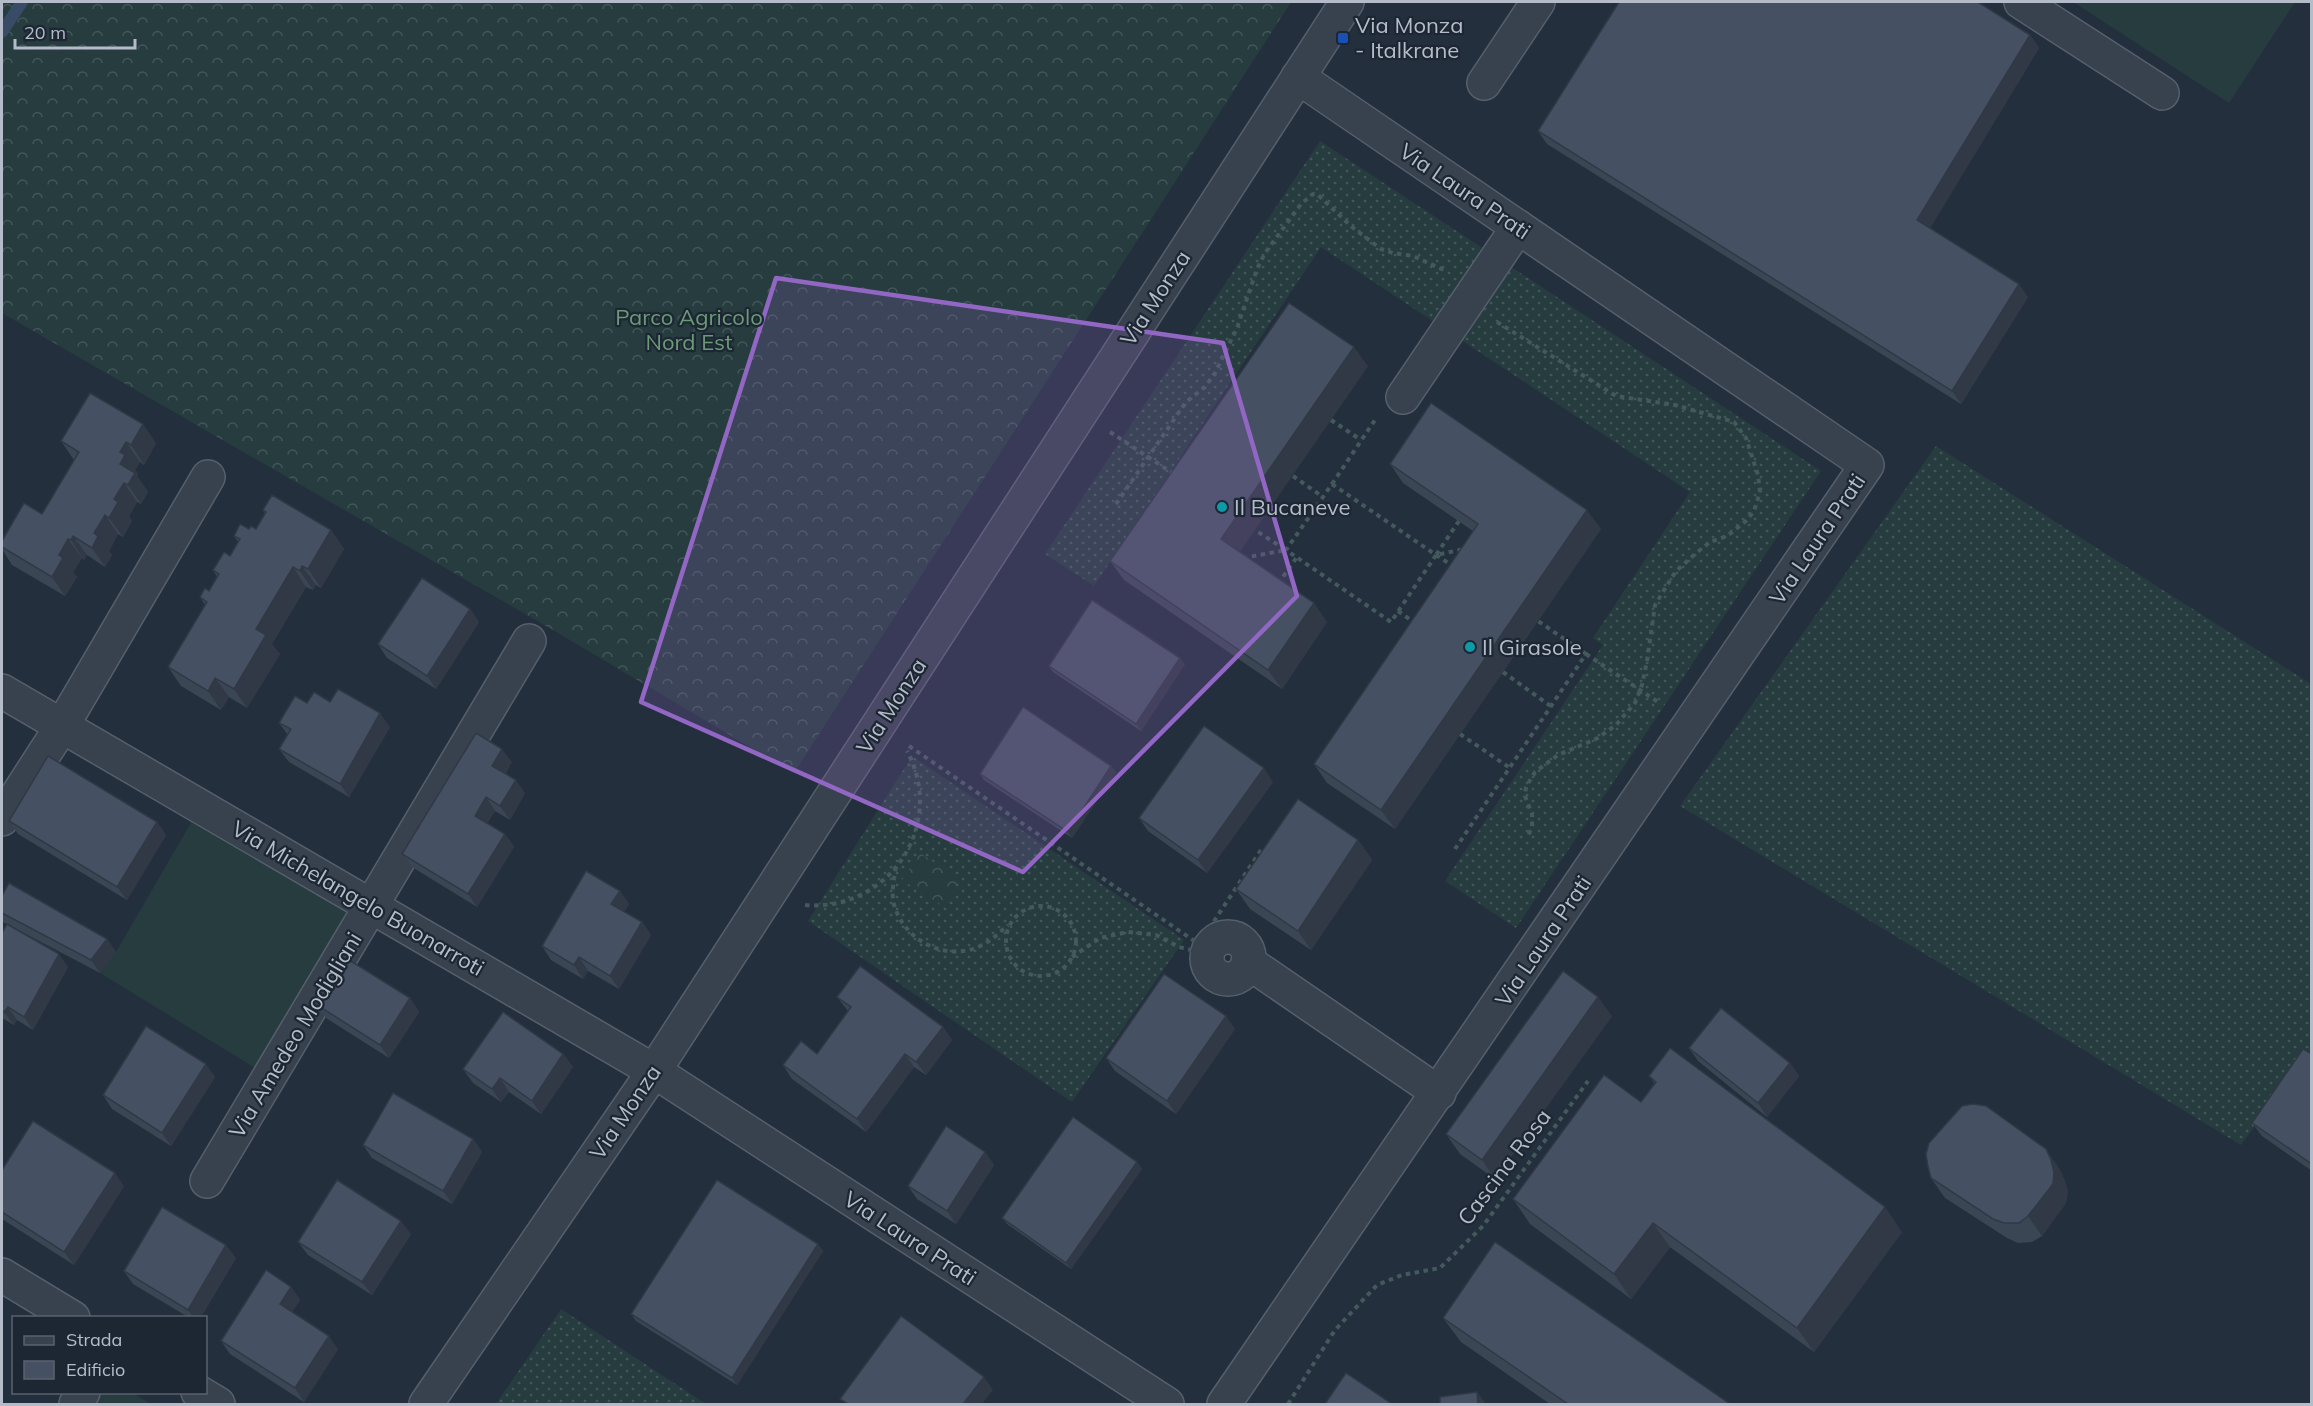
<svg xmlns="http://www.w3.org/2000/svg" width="2313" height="1406" viewBox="0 0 2313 1406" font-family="Mulish,sans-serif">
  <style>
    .grass { fill: url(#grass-dots) }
    .forest { fill: url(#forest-crowns) }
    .garden { fill: #263c3f }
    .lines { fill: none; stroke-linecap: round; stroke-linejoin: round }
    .stream { stroke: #394c67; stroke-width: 12 }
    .minor-casing { stroke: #565f6c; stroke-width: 36 }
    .path { stroke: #44595c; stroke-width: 4; stroke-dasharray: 4.5 4.5; stroke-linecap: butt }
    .minor { stroke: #38414e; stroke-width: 33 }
    .wall { fill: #3b4654 }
    .shaded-wall { fill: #303945 }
    .building { fill: #455162; stroke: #303945; stroke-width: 1.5 }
    .marked { fill: #9266c3; fill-opacity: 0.2; stroke: #9266c3; stroke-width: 4.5; stroke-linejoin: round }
    .transit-dot { fill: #1a4fb4; stroke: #1d2633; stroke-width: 2 }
    .culture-dot { fill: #0f9aa8; stroke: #1d2633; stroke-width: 2 }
    .labels { text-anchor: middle; stroke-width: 4.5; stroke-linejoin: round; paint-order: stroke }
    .poi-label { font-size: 22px; fill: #b4bcc9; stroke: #1d2633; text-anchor: start }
    .street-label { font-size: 22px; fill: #b4bcc9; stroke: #1d2633 }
    .park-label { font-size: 22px; fill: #6b9a76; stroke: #1d2633 }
  </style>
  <defs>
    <pattern id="grass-dots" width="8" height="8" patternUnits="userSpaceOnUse" patternTransform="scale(1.5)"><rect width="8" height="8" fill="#263c3f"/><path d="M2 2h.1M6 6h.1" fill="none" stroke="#435659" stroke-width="1.8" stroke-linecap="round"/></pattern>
    <pattern id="forest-crowns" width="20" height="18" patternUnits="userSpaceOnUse" patternTransform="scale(1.5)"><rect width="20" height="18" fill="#263c3f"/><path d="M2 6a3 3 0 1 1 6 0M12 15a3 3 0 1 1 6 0" fill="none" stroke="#435659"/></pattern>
  </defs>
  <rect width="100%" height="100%" fill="#242f3e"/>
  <g class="grass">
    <path d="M1320,141l501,330 -305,457 -71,-47 158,-236 -10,-7 97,-146 -369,-245 -227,339 -49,-32z"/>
    <path d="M1936,446l375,238v365l-70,96 -561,-339z"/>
    <path d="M912,756l272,184 -112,162 -264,-181z"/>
    <path d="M561,1309l145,95h-210z"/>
  </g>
  <g class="forest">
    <path d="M2,2h1289l-497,771 -241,-143 -551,-317z"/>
    <path d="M920,853l40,27 -17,26 -41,-26z"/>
  </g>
  <g class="garden">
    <path d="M2073,2h222l-66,101z"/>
    <path d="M192,821l160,88 -95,160 -157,-96 16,-21z"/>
    <path d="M97,1392l35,1 19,11h-61z"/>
  </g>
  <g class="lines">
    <path class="stream" d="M2,32l20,-30"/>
    <g class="minor-casing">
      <g id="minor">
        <path d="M2021,2l141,91"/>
        <path d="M1484,83l54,-81"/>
        <path d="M1403,397l115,-170"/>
        <path d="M2,691l652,380 513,333"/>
        <path d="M2,819l60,-93 146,-249"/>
        <circle cx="1228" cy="958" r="21"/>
        <path d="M1248,962l191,131"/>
        <path d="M207,1181l322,-540"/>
        <path d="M2,1275l71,43"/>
        <path d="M198,1392l20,12"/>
        <path d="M76,1404l7,-12"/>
        <path d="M426,1404l228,-333 693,-1069"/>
        <path d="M1224,1404l643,-939 -569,-388"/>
      </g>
    </g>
    <g class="path">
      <path d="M1497,322l119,74 59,9 59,17 12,16 12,37 2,17 -6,19 -8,10 -19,15 -17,6 -15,12 -19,17 -10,16 -11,18 -8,56 -5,24 -7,18 -19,22 -18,13 -40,17 -23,17 -9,15 -1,9 7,18v13l-5,11"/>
      <path d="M1331,420l30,20"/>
      <path d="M1110,432l64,42"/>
      <path d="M1293,476l30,21"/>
      <path d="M1332,484l104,71 -45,67 -105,-72z"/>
      <path d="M1332,484l43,-64"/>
      <path d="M1116,504l70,-102 19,-15 10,-14 22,-45 20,-59 8,-16 36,-49 12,-10h4l35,33 29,22 12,4 20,3 33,15"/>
      <path d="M1459,521l-23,34 28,-6"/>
      <path d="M1436,555l17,11"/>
      <path d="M1243,558l43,-8 -31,-20"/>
      <path d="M1278,584l19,-27"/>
      <path d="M1398,611l17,12"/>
      <path d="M1586,654l75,50"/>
      <path d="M1503,672l49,35"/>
      <path d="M1460,734l50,34"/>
      <path d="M909,746l300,205"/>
      <path d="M1455,849l131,-195 -48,-33"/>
      <path d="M896,867c-2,11 -4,22 -3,33 7,38 50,62 85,47 12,-5 21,-14 30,-22"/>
      <path d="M805,905c84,7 142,-80 102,-154"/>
      <circle cx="1041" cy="941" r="35"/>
      <path d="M1199,944l64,-97"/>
      <path d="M1072,957l28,-19 28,-6 28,3 23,12 29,7"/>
      <path d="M1288,1404l47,-74 42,-45 25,-10 38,-7 43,-42 105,-145"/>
    </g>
    <use href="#minor" class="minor"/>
  </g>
  <g class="wall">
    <path d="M2030,35l9,13 -109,180 98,69 -67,107 -414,-260 -9,-13z"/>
    <path d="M1368,366l-129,186 88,70 -45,67 -158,-109 -14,-19z"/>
    <path d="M61,441l95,2 -12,22 -4,-3 -5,8 3,4 -1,2 11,16 -7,12 -4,-2 -8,14 3,5 -9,16 -5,-3 -9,17 3,4 -7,12 -18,-12 -3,5 -2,-2 -9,14 4,5 -12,19 -53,-31 -10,-16v-8l40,-27 32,-54z"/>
    <path d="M1390,464l211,65 -206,300 -68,-46 -13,-19 159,-233 -70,-48z"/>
    <path d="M263,510l68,20 13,19 -23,39 -5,-3 -3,5 -7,-3 -34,57 8,10 -33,54 -18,-11 -8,13 -40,-24 -13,-19 37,-62 -5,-8 9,-6 8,-14 -4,-7 17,-14 8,-14 -4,-6 15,-7h7l9,-15z"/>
    <path d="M470,609l9,13 -43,67 -49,-31 -9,-14z"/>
    <path d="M1185,664l-44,67 -88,-59 -4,-6z"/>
    <path d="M330,702l60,25 -41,70 -60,-35 -10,-13 9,-14 -9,-12 28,-20z"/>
    <path d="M512,762l-7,12 20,19 -15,27 -15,-9 -8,12 18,11 9,13 -37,60 -65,-40 -10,-13z"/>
    <path d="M1111,766l5,6 -44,66 -88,-58 -4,-6z"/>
    <path d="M1273,782l-66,91 -59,-42 -9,-13z"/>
    <path d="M9,821l148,1 9,13 -39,65 -109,-66z"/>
    <path d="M1358,840l14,20 -61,90 -61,-41 -14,-20z"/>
    <path d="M620,891l9,13 -5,8 18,10 9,13 -32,54 -31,-18 -5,8 -32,-19 -9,-14z"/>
    <path d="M2,896l105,43 9,13 -16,21 -97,-51 -1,-1z"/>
    <path d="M2,933l66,34 -35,63 -16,-10 -3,5 -12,-7z"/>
    <path d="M837,997l106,30 9,13 -26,35 -12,-8 -48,65 -74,-53 -9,-14 34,-11 31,-43z"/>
    <path d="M410,998l9,14 -30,46 -63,-40 -9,-13z"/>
    <path d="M1612,1016l-117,163 -35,-25 -14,-20z"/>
    <path d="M1235,1029l-59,85 -61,-43 -9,-13z"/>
    <path d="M1689,1048l101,15 9,13 -32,41 -69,-56z"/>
    <path d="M563,1054l10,13 -32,47 -32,-22 -8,10 -28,-19 -10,-14z"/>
    <path d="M2312,1054v117l-50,-35 -10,-13z"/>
    <path d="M1649,1076l253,156 -88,120 -144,-105 -39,52 -101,-75 -17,-25 128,-97 14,-18z"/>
    <path d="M215,1077l-44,69 -59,-37 -9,-14z"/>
    <path d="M473,1139l9,13 -30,52 -80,-46 -9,-13z"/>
    <path d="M985,1152l9,13 -38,59 -39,-25 -9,-13z"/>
    <path d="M1137,1162l5,7 -71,100 -64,-45 -5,-6z"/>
    <path d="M2059,1168l5,11 4,12 -2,12 -24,33 -10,6 -14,1 -11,-5 -62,-40 -14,-20z"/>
    <path d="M2,1170l122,16 -50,79 -72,-46z"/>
    <path d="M411,1234l-39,61 -64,-40 -10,-13z"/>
    <path d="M818,1244l5,7 -86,134 -101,-64 -5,-7z"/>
    <path d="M236,1258l-35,59h-13l-55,-33 -9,-13z"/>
    <path d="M291,1287l9,13 -8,12 46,37 -34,53 -74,-48 -9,-13z"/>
    <path d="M1443,1318l287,86h-180l-89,-62z"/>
  </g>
  <g class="shaded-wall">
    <path d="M2030,35l9,13 -112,185 -10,-13z"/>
    <path d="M2019,284l9,13 -67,107 -9,-13z"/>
    <path d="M1354,347l14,19 -133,193 -14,-20z"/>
    <path d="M143,424l13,19 -12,22 -13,-20z"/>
    <path d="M126,442l14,20 -5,8 3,4 -1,2 11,16 -7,12 -13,-19 -8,-21v-12z"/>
    <path d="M124,483l13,19 -8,14 3,5 -9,16 -14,-19 5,-19z"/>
    <path d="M1587,510l14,19 -206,300 -14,-19z"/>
    <path d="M105,515l13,19 -9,17 3,4 -7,12 -13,-19 2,-15z"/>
    <path d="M331,530l13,19 -23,39 -13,-19z"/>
    <path d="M73,536l14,19 -3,5 -13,-20z"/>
    <path d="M68,539l14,19 -9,14 4,5 -12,19 -13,-19 7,-22z"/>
    <path d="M302,566l14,19 -3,5 -13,-19z"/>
    <path d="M293,567l13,20 -34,57 8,10 -33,54 -13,-19 22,-60z"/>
    <path d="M1314,603l13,19 -45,67 -14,-19z"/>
    <path d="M470,609l9,13 -43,67 -9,-13z"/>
    <path d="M1180,658l5,6 -44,67 -5,-7z"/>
    <path d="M215,678l14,19 -8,13 -13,-19z"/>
    <path d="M380,713l10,14 -41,70 -9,-13z"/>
    <path d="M502,749l10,13 -11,17 -9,-13z"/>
    <path d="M1111,766l5,6 -44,66 -4,-6z"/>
    <path d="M1264,768l9,14 -66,91 -9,-13z"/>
    <path d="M516,780l9,13 -15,27 -10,-14z"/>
    <path d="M486,797l9,14 -11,18 -9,-13z"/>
    <path d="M157,822l9,13 -39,65 -10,-13z"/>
    <path d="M505,834l9,13 -37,60 -9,-13z"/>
    <path d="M1358,840l14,20 -61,90 -13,-19z"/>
    <path d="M620,891l9,13 -8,13 -10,-13z"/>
    <path d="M642,922l9,13 -32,54 -9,-13z"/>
    <path d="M107,939l9,13 -16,21 -9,-13z"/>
    <path d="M59,954l9,13 -35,63 -9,-13z"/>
    <path d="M579,957l9,14 -5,8 -9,-14z"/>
    <path d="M1598,997l14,19 -117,163 -13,-19z"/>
    <path d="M410,998l9,14 -30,46 -9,-13z"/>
    <path d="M8,1007l9,13 -3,5 -10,-13z"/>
    <path d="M1226,1016l9,13 -59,85 -9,-13z"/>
    <path d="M943,1027l9,13 -26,35 -10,-13z"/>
    <path d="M563,1054l10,13 -32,47 -9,-13z"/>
    <path d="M905,1054l9,13 -48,65 -9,-13z"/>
    <path d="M1790,1063l9,13 -32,41 -9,-14z"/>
    <path d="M206,1064l9,13 -44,69 -9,-13z"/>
    <path d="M500,1078l9,14 -8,10 -9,-13z"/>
    <path d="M473,1139l9,13 -30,52 -9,-13z"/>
    <path d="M2046,1149l13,19 5,11 4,12 -2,12 -24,33 -14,-20z"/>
    <path d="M985,1152l9,13 -38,59 -9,-13z"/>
    <path d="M1137,1162l5,7 -71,100 -5,-6z"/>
    <path d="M115,1173l9,13 -50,79 -10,-13z"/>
    <path d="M1885,1207l17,25 -88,120 -17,-24z"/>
    <path d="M401,1221l10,13 -39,61 -10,-13z"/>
    <path d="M1653,1223l17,24 -39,52 -17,-25z"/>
    <path d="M818,1244l5,7 -86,134 -5,-7z"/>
    <path d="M226,1245l10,13 -35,59h-8l-5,-7z"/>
    <path d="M291,1287l9,13 -11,17 -9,-13z"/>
    <path d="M329,1336l9,13 -34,53 -9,-14z"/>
    <path d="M984,1377l9,13 -11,14h-19z"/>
    <path d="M1477,1392l9,12h-8z"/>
  </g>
  <g class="building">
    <path d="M1619,2h359l52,33 -113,185 102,64 -67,107 -414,-260z"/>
    <path d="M1289,303l65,44 -133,192 93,64 -46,67 -158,-109z"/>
    <path d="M90,393l53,31 -12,21 -5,-3 -6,10 5,3 -5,9 15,9 -7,12 -4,-2 -10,16 4,3 -9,16 -4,-3 -11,18 4,3 -6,12 -19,-12 -2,4 -3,-1 -9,16 4,3 -11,19 -50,-30v-6l22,-38 18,11 37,-62 -18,-11z"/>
    <path d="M1431,403l156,107 -206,300 -67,-46 164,-240 -88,-60z"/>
    <path d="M272,495l59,35 -23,39 -6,-3 -2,5 -7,-4 -37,62 10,6 -32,54 -19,-11 -7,13 -40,-24 39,-65 -7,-5 5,-9 4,3 10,-17 -6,-4 11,-18 6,4 10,-17 -6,-3 6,-12 9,5 2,-3 5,3 10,-17 -3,-2z"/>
    <path d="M422,578l48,31 -43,67 -49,-32z"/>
    <path d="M1092,600l88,58 -44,66 -87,-58z"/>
    <path d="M338,689l42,24 -40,71 -61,-35 12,-20 -12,-6 16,-27 12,7 7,-11 16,10z"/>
    <path d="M1023,707l88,59 -43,66 -88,-58z"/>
    <path d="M1204,726l60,42 -66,92 -59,-42z"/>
    <path d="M476,733l26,16 -10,17 24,14 -16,26 -14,-9 -11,19 30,18 -37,60 -66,-40z"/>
    <path d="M48,756l109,66 -40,65 -108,-66z"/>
    <path d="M1298,799l60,41 -60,91 -62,-42z"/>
    <path d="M586,871l34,20 -9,13 31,18 -32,54 -31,-19 -5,8 -32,-19z"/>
    <path d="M9,883l98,56 -16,21 -89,-47v-17z"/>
    <path d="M7,924l52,30 -35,63 -16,-10 -4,5 -2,-2v-77z"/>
    <path d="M346,958l64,40 -30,47 -63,-40z"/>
    <path d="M860,966l83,61 -27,35 -11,-8 -48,65 -74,-54 18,-24 16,13 34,-47 -14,-10z"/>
    <path d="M1563,971l35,26 -116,163 -36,-26z"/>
    <path d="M1164,974l62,42 -59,85 -61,-43z"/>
    <path d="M1721,1008l69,55 -32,40 -69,-55z"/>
    <path d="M503,1012l60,42 -31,47 -32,-23 -8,11 -29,-20z"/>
    <path d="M146,1026l60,38 -44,69 -59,-38z"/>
    <path d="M1670,1048l215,159 -88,121 -144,-105 -39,51 -101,-75 91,-124 37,27 15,-20 -7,-6z"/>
    <path d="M2303,1049l9,5v110l-60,-41z"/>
    <path d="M393,1093l80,46 -30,52 -80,-46z"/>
    <path d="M1973,1104l13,2 60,43 5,11 3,12 -1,12 -25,32 -9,7h-15l-11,-4 -62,-41 -3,-11 -2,-13 3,-11 33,-37z"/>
    <path d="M1073,1117l64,45 -71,101 -64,-45z"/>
    <path d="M33,1121l82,52 -51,79 -62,-40v-42z"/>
    <path d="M946,1126l39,26 -38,59 -39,-25z"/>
    <path d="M337,1180l64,41 -39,61 -64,-40z"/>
    <path d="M717,1180l101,64 -86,134 -101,-64z"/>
    <path d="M162,1207l64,38 -38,65 -64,-39z"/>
    <path d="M1495,1242l235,162h-162l-125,-86z"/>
    <path d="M266,1270l25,17 -11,17 49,32 -34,52 -74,-47z"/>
    <path d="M901,1316l83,61 -21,27h-115l-8,-5z"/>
    <path d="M1346,1373l46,31h-67z"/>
    <path d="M1477,1392l1,12h-38v-7z"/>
  </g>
  <path class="marked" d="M776,278l447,65 74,253 -274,276 -382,-170z"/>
  <rect class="transit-dot" x="1337" y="32" width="12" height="12" rx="3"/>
  <g class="culture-dot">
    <circle cx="1222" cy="507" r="6"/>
    <circle cx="1470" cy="647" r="6"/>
  </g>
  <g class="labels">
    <g class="poi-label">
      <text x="1355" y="33">Via Monza<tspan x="1355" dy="25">- Italkrane</tspan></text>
      <text x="1234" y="515">Il Bucaneve</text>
      <text x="1482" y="655">Il Girasole</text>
    </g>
    <g class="street-label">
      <text transform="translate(1465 191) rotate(34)" y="8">Via Laura Prati</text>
      <text transform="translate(1155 298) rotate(-57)" y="8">Via Monza</text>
      <text transform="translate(1817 539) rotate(-56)" y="8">Via Laura Prati</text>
      <text transform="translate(891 706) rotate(-57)" y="8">Via Monza</text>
      <text transform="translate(358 898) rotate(30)" y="8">Via Michelangelo Buonarroti</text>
      <text transform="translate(1543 941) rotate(-56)" y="8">Via Laura Prati</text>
      <text transform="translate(295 1035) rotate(-59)" y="8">Via Amedeo Modigliani</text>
      <text transform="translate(625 1112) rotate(-56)" y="8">Via Monza</text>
      <text transform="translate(1504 1167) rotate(-53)" y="8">Cascina Rosa</text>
      <text transform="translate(910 1238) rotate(33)" y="8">Via Laura Prati</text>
    </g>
    <g class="park-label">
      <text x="689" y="325">Parco Agricolo<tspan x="689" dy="25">Nord Est</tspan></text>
    </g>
  </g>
  <rect width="2313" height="1406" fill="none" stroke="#b4bcc9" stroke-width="6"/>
  <rect x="12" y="1316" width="195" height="78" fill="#1d2633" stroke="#59626f" stroke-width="1.5"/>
  <rect x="24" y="1336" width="30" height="9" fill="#38414e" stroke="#59626f" stroke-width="1.5"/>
  <text x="66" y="1346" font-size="18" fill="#b4bcc9">Strada</text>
  <rect x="24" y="1361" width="30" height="18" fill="#455162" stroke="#59626f" stroke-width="1.5"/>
  <text x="66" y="1376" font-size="18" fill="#b4bcc9">Edificio</text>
  <path d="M15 39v9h120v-9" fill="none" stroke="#b4bcc9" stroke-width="3"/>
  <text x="24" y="39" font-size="18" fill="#b4bcc9" stroke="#1d2633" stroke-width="4.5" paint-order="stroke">20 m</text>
</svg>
